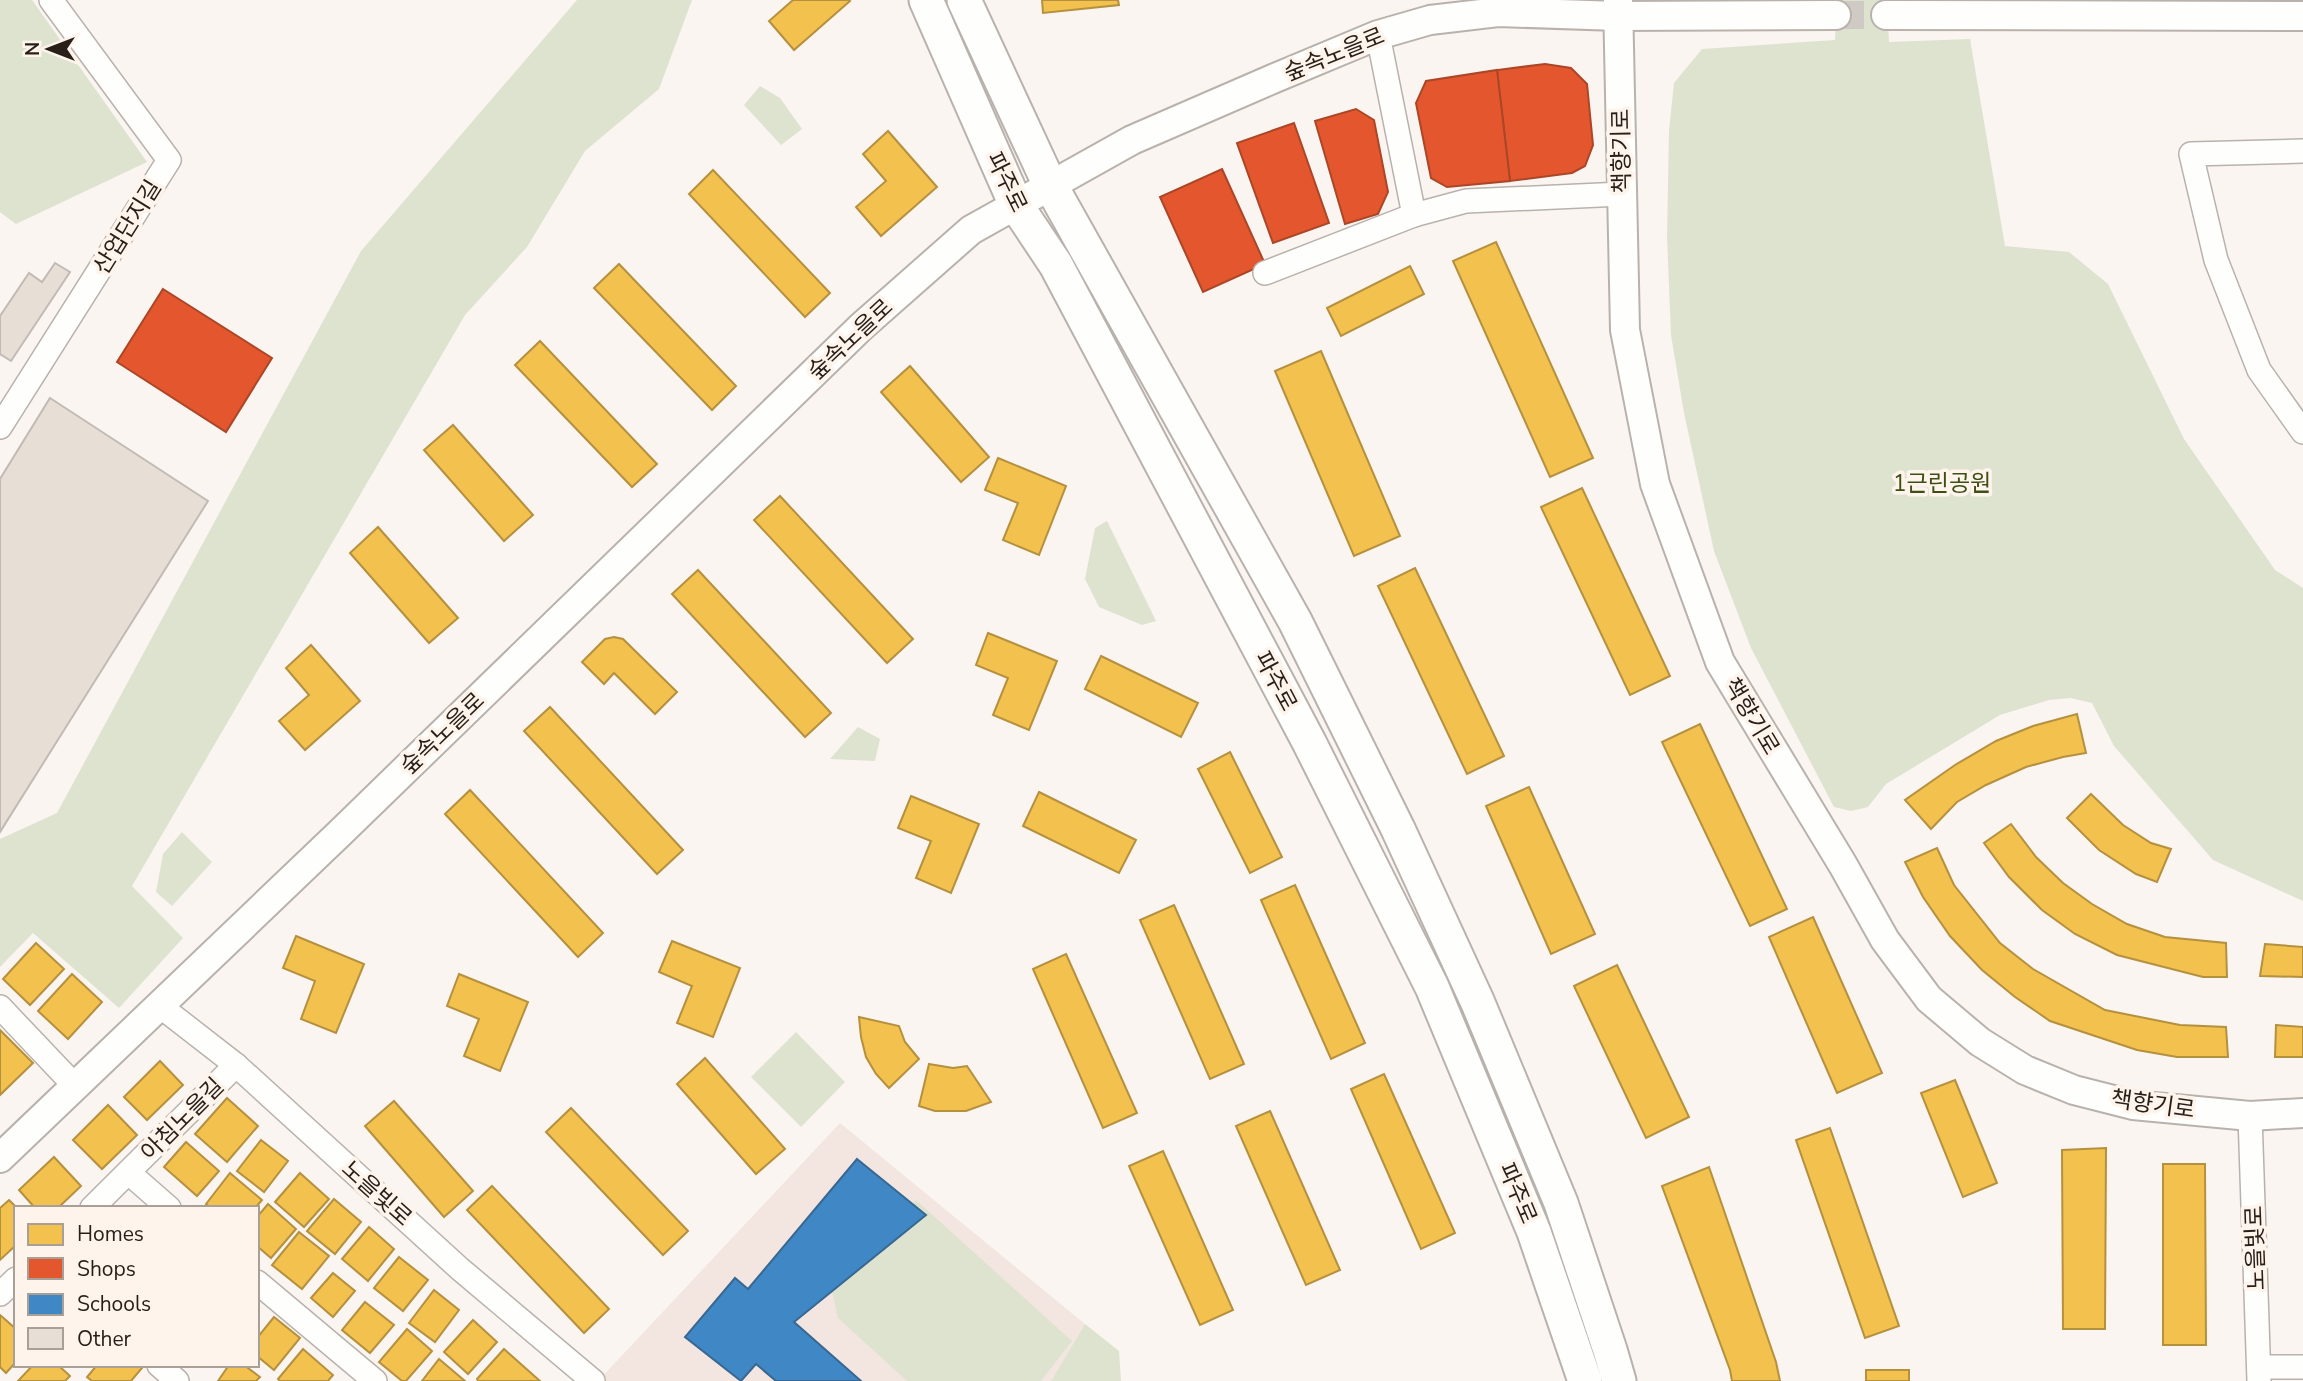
<svg xmlns="http://www.w3.org/2000/svg" width="2303" height="1381" viewBox="0 0 2303 1381" font-family="'Nunito Sans','Noto Sans KR',sans-serif">
  <style>
    .education { fill: #f3e5e0 }
    .green { fill: #dee3d0 }
    .homes { fill: #f2c14e; stroke: #b5903e; stroke-width: 2 }
    .shops { fill: #e4572e; stroke: #ab4627; stroke-width: 2 }
    .schools { fill: #3f88c5; stroke: #386891; stroke-width: 2 }
    .building { fill: #e7ded6; stroke: #c1bab5; stroke-width: 2 }
    .lines { fill: none; stroke-linecap: round; stroke-linejoin: round }
    .tertiary-tunnel { stroke: #d0cac5; stroke-width: 28; stroke-dasharray: 28 14; stroke-linecap: butt }
    .minor-casing { stroke: #b9b2ac; stroke-width: 26 }
    .tertiary-casing { stroke: #b9b2ac; stroke-width: 32 }
    .secondary-casing { stroke: #b9b2ac; stroke-width: 37 }
    .minor { stroke: #fefefd; stroke-width: 23 }
    .tertiary { stroke: #fefefd; stroke-width: 28 }
    .secondary { stroke: #fefefd; stroke-width: 33 }
    .labels { text-anchor: middle; stroke-width: 7; stroke-linejoin: round; paint-order: stroke }
    .street-label { font-size: 23px; fill: #271f18; stroke: #fef4ec }
    .park-label { font-size: 23px; fill: #3d4f15; stroke: #fef4ec }
  </style>
  <rect width="100%" height="100%" fill="#faf5f0"/>
  <path class="education" d="M840,1123l245,201 -34,57h-453z"/>
  <g class="green">
    <path d="M0,0h32l115,162 -131,62 -16,-12z"/>
    <path d="M577,0h115l-33,89 -74,62 -58,96 -62,68 -333,571 51,52 -64,70 -86,-75 -33,34v-128l57,-26 304,-562z"/>
    <path d="M1837,0h50l2,42 81,-3 35,207 64,6 39,32 76,155 91,131 28,18v313l-90,-41 -99,-114 -22,-43 -21,-5 -22,2 -49,15 -114,69 -18,23 -17,4 -17,-4 -83,-159 -37,-97 -30,-138 -13,-78 -4,-98 2,-106 5,-48 28,-34 133,-9z"/>
    <path d="M760,86l20,12 22,31 -21,16 -37,-40z"/>
    <path d="M1107,521l49,100 -14,4 -43,-18 -14,-28 10,-51z"/>
    <path d="M858,727l22,12 -5,22 -45,-2z"/>
    <path d="M182,832l30,30 -40,44 -16,-14 7,-38z"/>
    <path d="M796,1032l49,50 -44,45 -50,-50z"/>
    <path d="M916,1200l156,141 -31,40h-134l-69,-63 -6,-27z"/>
    <path d="M1085,1324l34,27 2,30h-70z"/>
  </g>
  <g class="homes">
    <path d="M793,0h56l1,1 -56,49 -25,-29z"/>
    <path d="M1042,0h76l1,5 -76,8z"/>
    <path d="M888,131l49,56 -56,49 -25,-29 30,-26 -23,-27z"/>
    <path d="M713,170l117,123 -25,24 -116,-123z"/>
    <path d="M1496,242l97,216 -43,19 -97,-216z"/>
    <path d="M619,264l117,122 -24,24 -118,-122z"/>
    <path d="M1410,266l14,28 -83,42 -14,-28z"/>
    <path d="M540,341l117,123 -25,23 -117,-122z"/>
    <path d="M1321,351l79,185 -46,20 -79,-185z"/>
    <path d="M910,366l79,91 -28,25 -80,-90z"/>
    <path d="M453,425l80,90 -29,26 -80,-91z"/>
    <path d="M998,458l68,28 -27,69 -36,-15 15,-37 -33,-13z"/>
    <path d="M1582,488l88,188 -40,19 -89,-188z"/>
    <path d="M780,496l133,143 -26,24 -133,-143z"/>
    <path d="M378,527l80,91 -29,25 -79,-90z"/>
    <path d="M1415,568l89,188 -37,18 -89,-188z"/>
    <path d="M698,570l133,143 -26,24 -133,-143z"/>
    <path d="M988,633l69,28 -28,69 -36,-15 15,-37 -32,-13z"/>
    <path d="M614,637l9,2 54,53 -22,22 -41,-41 -10,11 -22,-22 23,-23z"/>
    <path d="M311,645l49,56 -55,49 -26,-29 30,-26 -23,-27z"/>
    <path d="M1101,656l97,47 -17,34 -96,-48z"/>
    <path d="M550,707l133,143 -26,24 -133,-143z"/>
    <path d="M2077,714l9,39 -23,4 -37,10 -40,18 -29,17 -26,27 -26,-29 50,-35 41,-24 37,-15z"/>
    <path d="M1700,724l87,185 -37,17 -88,-184z"/>
    <path d="M1230,752l52,105 -32,16 -52,-104z"/>
    <path d="M1529,787l66,147 -44,20 -65,-148z"/>
    <path d="M470,790l133,143 -25,24 -133,-143z"/>
    <path d="M1039,792l97,48 -17,33 -96,-47z"/>
    <path d="M2091,794l32,31 28,18 20,6 -14,33 -21,-8 -37,-24 -32,-32z"/>
    <path d="M911,796l68,28 -28,69 -35,-15 15,-37 -33,-13z"/>
    <path d="M2011,824l25,33 27,26 29,21 35,20 38,13 61,6 1,34h-24l-86,-22 -42,-21 -33,-24 -33,-33 -25,-34z"/>
    <path d="M1937,848l17,37 46,58 33,26 72,41 75,15 46,2 2,30h-51l-40,-7 -87,-29 -35,-24 -33,-27 -32,-34 -27,-39 -18,-35z"/>
    <path d="M1295,885l70,158 -34,16 -70,-159z"/>
    <path d="M1174,905l70,159 -34,15 -70,-159z"/>
    <path d="M1813,917l69,156 -45,20 -68,-156z"/>
    <path d="M296,936l68,28 -28,69 -35,-14 14,-38 -32,-13z"/>
    <path d="M672,941l68,27 -27,69 -36,-14 15,-37 -33,-14z"/>
    <path d="M36,943l28,26 -34,36 -27,-26z"/>
    <path d="M2265,944l38,3v30l-43,-1z"/>
    <path d="M1066,954l71,159 -34,15 -70,-159z"/>
    <path d="M1617,965l72,152 -43,21 -72,-152z"/>
    <path d="M72,974l30,28 -34,37 -30,-28z"/>
    <path d="M459,974l69,28 -28,69 -36,-15 15,-37 -32,-13z"/>
    <path d="M859,1017l40,9 6,16 14,17 -30,29 -13,-14 -10,-17 -5,-20z"/>
    <path d="M2276,1025l27,2v30h-28z"/>
    <path d="M0,1030l33,33 -33,32z"/>
    <path d="M705,1058l80,91 -29,25 -79,-90z"/>
    <path d="M160,1061l23,24 -36,35 -23,-23z"/>
    <path d="M929,1064l24,4 14,-2 24,36 -25,9h-31l-16,-5z"/>
    <path d="M1384,1074l71,159 -34,16 -70,-160z"/>
    <path d="M1955,1080l42,103 -34,14 -42,-104z"/>
    <path d="M227,1098l31,28 -31,36 -32,-28z"/>
    <path d="M394,1101l79,90 -29,26 -79,-91z"/>
    <path d="M108,1105l29,30 -35,34 -29,-29z"/>
    <path d="M571,1108l117,123 -25,24 -117,-123z"/>
    <path d="M1270,1111l70,159 -34,15 -70,-159z"/>
    <path d="M1830,1128l69,198 -34,12 -69,-198z"/>
    <path d="M261,1140l27,21 -24,31 -27,-21z"/>
    <path d="M186,1142l33,29 -22,25 -33,-29z"/>
    <path d="M2106,1148l-1,181h-42l-1,-179z"/>
    <path d="M1163,1151l70,159 -33,15 -71,-159z"/>
    <path d="M54,1157l27,29 -23,22h-23l-16,-18z"/>
    <path d="M2163,1164h42l1,181h-43z"/>
    <path d="M1709,1167l67,195 4,19h-48l-2,-11 -68,-184z"/>
    <path d="M230,1173l32,27 -7,8h-44l-5,-4z"/>
    <path d="M300,1173l29,26 -25,28 -29,-25z"/>
    <path d="M492,1186l117,123 -25,24 -117,-123z"/>
    <path d="M334,1199l27,23 -26,32 -28,-23z"/>
    <path d="M9,1200l8,8 -1,37 -16,15v-52z"/>
    <path d="M268,1204l28,25 -25,29 -14,-12v-29z"/>
    <path d="M369,1227l25,22 -26,32 -26,-22z"/>
    <path d="M299,1232l30,24 -27,33 -30,-24z"/>
    <path d="M399,1257l29,23 -25,31 -29,-23z"/>
    <path d="M333,1273l22,18 -22,26 -22,-19z"/>
    <path d="M434,1290l25,20 -24,32 -26,-19z"/>
    <path d="M365,1302l29,23 -24,28 -28,-23z"/>
    <path d="M0,1315l16,14v33l-10,11 -6,-6z"/>
    <path d="M274,1317l26,21 -26,32 -17,-14v-18z"/>
    <path d="M473,1320l24,22 -29,32 -24,-22z"/>
    <path d="M407,1329l25,22 -26,30h-4l-23,-19z"/>
    <path d="M303,1349l30,26 -5,6h-48l-2,-2z"/>
    <path d="M504,1349l36,32h-62l-1,-2z"/>
    <path d="M439,1359l26,22h-43z"/>
    <path d="M33,1365h25l12,11 -5,5h-47z"/>
    <path d="M97,1365h41l4,3 -11,13h-39l-5,-4z"/>
    <path d="M229,1365h15l16,12 -4,4h-38z"/>
    <rect x="1866" y="1370" width="43" height="11"/>
  </g>
  <g class="shops">
    <path d="M1545,64l26,4 16,16 6,61 -8,21 -13,7 -62,8 -13,-111z"/>
    <path d="M1497,70l13,111 -63,6 -16,-9 -15,-75 10,-22z"/>
    <path d="M1356,109l18,11 14,72 -10,22 -33,10 -30,-103z"/>
    <path d="M1294,123l35,100 -56,20 -36,-100z"/>
    <path d="M1222,169l43,95 -62,28 -43,-95z"/>
    <path d="M163,289l109,69 -46,74 -109,-70z"/>
  </g>
  <path class="schools" d="M857,1159l69,56 -132,107 67,59h-85l-20,-17 -15,17 -56,-44 50,-59 13,11z"/>
  <g class="building">
    <path d="M55,263l15,9 -59,89 -11,-7v-38l29,-43 13,9z"/>
    <path d="M50,398l158,103 -208,331v-353z"/>
  </g>
  <g class="lines">
    <path class="tertiary-tunnel" d="M1836,15h50"/>
    <g class="minor-casing">
      <g id="minor">
        <path d="M1378,35l36,180"/>
        <path d="M2303,151l-112,3 25,106 43,110 44,62"/>
        <path d="M1265,273l149,-58 52,-14 156,-7"/>
        <path d="M0,427l169,-267 -118,-160"/>
        <path d="M160,1006l76,59 224,204 133,112"/>
        <path d="M0,1007l76,80"/>
        <path d="M2250,1116l9,265"/>
        <path d="M129,1173l40,35"/>
        <path d="M92,1208l144,-143"/>
        <path d="M257,1282l118,99"/>
        <path d="M0,1294l16,-15"/>
        <path d="M159,1365l18,16"/>
        <path d="M2259,1367h44"/>
      </g>
    </g>
    <g class="tertiary-casing">
      <g id="tertiary">
        <path d="M1618,0l7,330 30,154 65,178 123,203 42,75 44,59 51,43 45,28 49,20 59,15 117,11 53,-3"/>
        <path d="M1886,15l417,1"/>
        <path d="M0,1158l340,-325 521,-506 110,-97 161,-90 143,-62 103,-43 52,-15 68,-8 120,4 218,-1"/>
      </g>
    </g>
    <g class="secondary-casing">
      <g id="secondary">
        <path d="M926,0l90,205 40,60 253,477 123,245 102,245 51,149"/>
        <path d="M964,0l83,179 248,442 103,208 80,174 83,200 49,147 9,31"/>
      </g>
    </g>
    <use href="#minor" class="minor"/>
    <use href="#tertiary" class="tertiary"/>
    <use href="#secondary" class="secondary"/>
  </g>
  <g class="labels">
    <g class="street-label">
      <text transform="translate(1334 54) rotate(-22)" y="8">숲속노을로</text>
      <text transform="translate(1621 151) rotate(-91)" y="8">책향기로</text>
      <text transform="translate(1007 182) rotate(64)" y="8">파주로</text>
      <text transform="translate(127 227) rotate(-58)" y="8">산업단지길</text>
      <text transform="translate(850 339) rotate(-43)" y="8">숲속노을로</text>
      <text transform="translate(1276 681) rotate(62)" y="8">파주로</text>
      <text transform="translate(1752 716) rotate(59)" y="8">책향기로</text>
      <text transform="translate(442 733) rotate(-44)" y="8">숲속노을로</text>
      <text transform="translate(2153 1104) rotate(8)" y="8">책향기로</text>
      <text transform="translate(182 1119) rotate(-45)" y="8">아침노을길</text>
      <text transform="translate(377 1193) rotate(42)" y="8">노을빛로</text>
      <text transform="translate(1518 1193) rotate(67)" y="8">파주로</text>
      <text transform="translate(2255 1248) rotate(-92)" y="8">노을빛로</text>
    </g>
    <g class="park-label">
      <text x="1942" y="491">1근린공원</text>
    </g>
  </g>
  <rect x="14" y="1206" width="245" height="161" fill="#fef4ec" stroke="#a89f97" stroke-width="2"/>
  <rect x="28" y="1224" width="35" height="21" fill="#f2c14e" stroke="#a89f97" stroke-width="2"/>
  <text x="77" y="1241" font-size="21" fill="#271f18">Homes</text>
  <rect x="28" y="1258" width="35" height="21" fill="#e4572e" stroke="#a89f97" stroke-width="2"/>
  <text x="77" y="1276" font-size="21" fill="#271f18">Shops</text>
  <rect x="28" y="1294" width="35" height="21" fill="#3f88c5" stroke="#a89f97" stroke-width="2"/>
  <text x="77" y="1311" font-size="21" fill="#271f18">Schools</text>
  <rect x="28" y="1328" width="35" height="21" fill="#e7ded6" stroke="#a89f97" stroke-width="2"/>
  <text x="77" y="1346" font-size="21" fill="#271f18">Other</text>
  <g transform="translate(49 49) rotate(270)" stroke="#fef4ec" stroke-width="5" paint-order="stroke">
  <path d="M0-5L12 26L0 18L-12 26Z" fill="#271f18"/>
  <text y="-10" font-size="19" font-weight="bold" text-anchor="middle" fill="#271f18">N</text>
  </g>
</svg>
